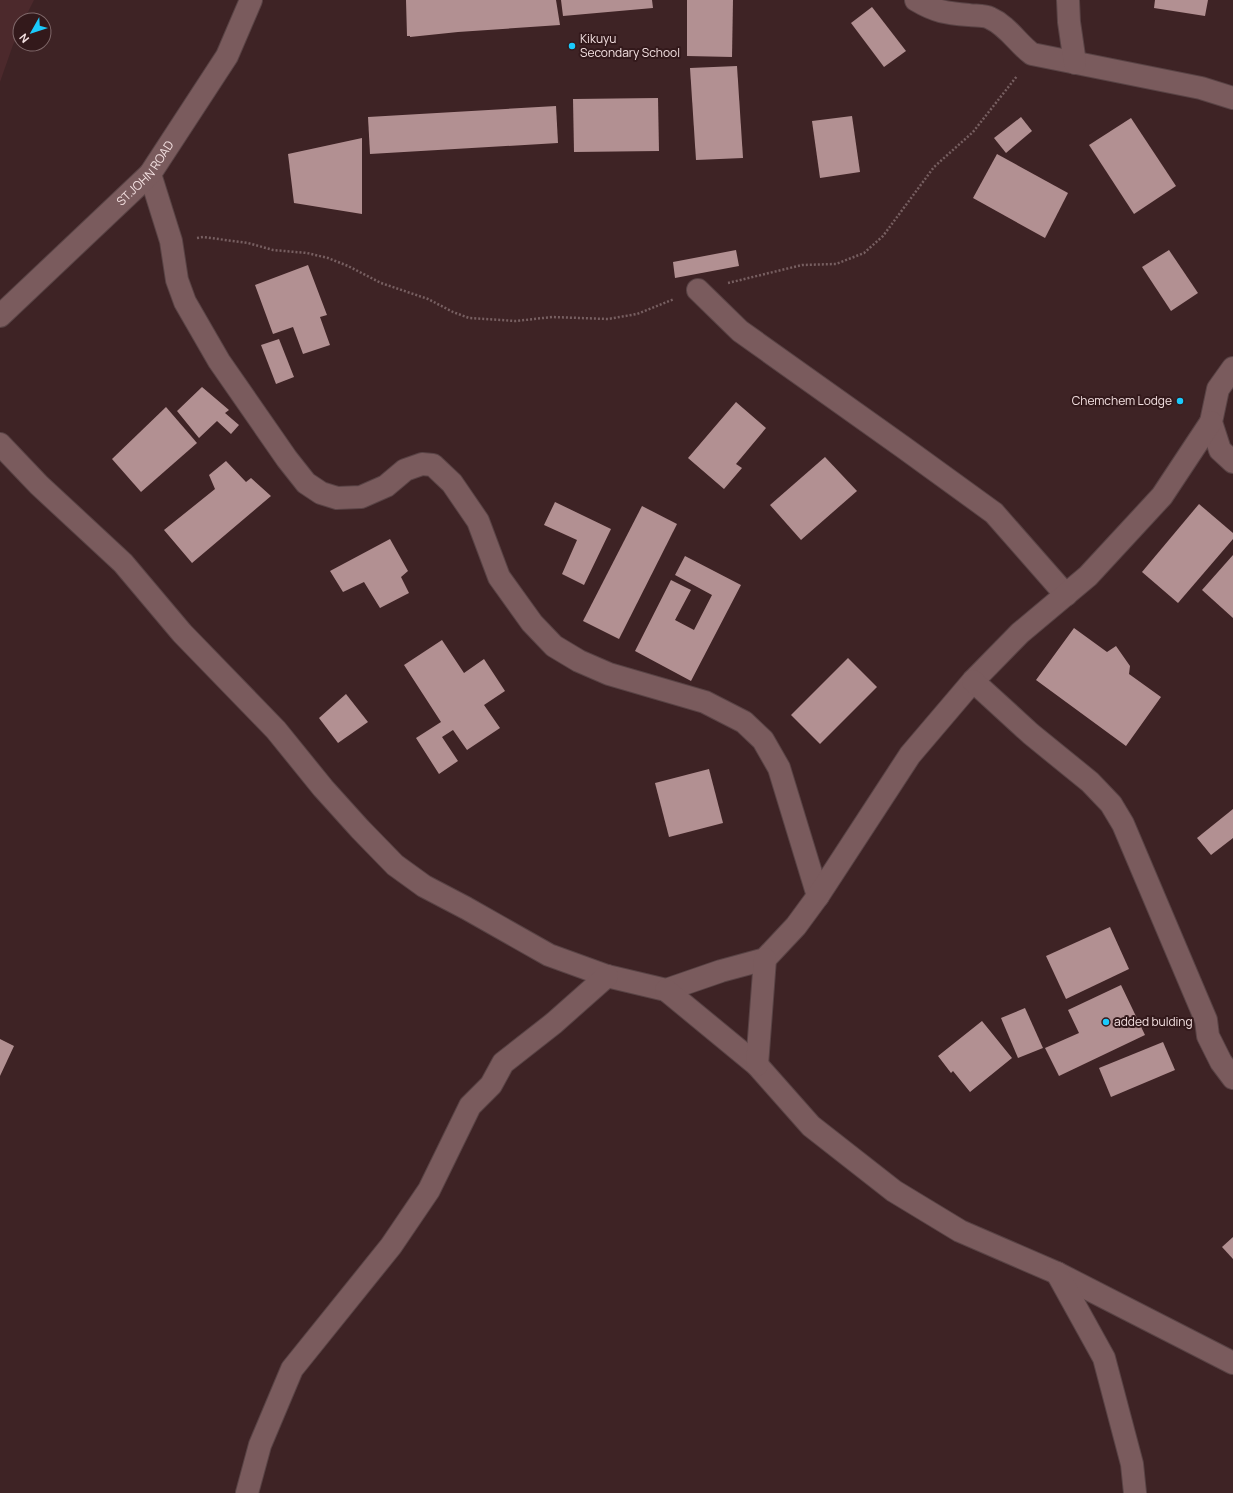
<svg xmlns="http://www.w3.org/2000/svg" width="1233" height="1493" viewBox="0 0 1233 1493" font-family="Manrope,sans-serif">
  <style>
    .built { fill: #4c292c }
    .building { fill: #b29092 }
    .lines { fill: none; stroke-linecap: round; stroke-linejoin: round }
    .minor-casing { stroke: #594345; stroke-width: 24 }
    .path { stroke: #775f61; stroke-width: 2.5; stroke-dasharray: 2 2; stroke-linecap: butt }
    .minor { stroke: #7a5b5d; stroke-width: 22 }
    .poi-dot { fill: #1acafc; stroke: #33191b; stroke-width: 1.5 }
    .labels { text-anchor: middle; stroke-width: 4; stroke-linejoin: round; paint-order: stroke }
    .poi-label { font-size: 12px; fill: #f4e1e2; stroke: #33191b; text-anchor: start }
    .street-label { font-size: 12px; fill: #f4e1e2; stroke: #33191b }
  </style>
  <rect width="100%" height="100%" fill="#3e2325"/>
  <path class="built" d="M0,0h34l-10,20h-4v10l-7,15 -13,37z"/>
  <g class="building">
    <path d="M406,0h150l4,25 -102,7 -48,5v-1h-3z"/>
    <path d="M561,0h91l1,8 -90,8z"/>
    <path d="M687,0h46l-1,57 -45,-1z"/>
    <path d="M1155,0h53l-3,16 -51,-8z"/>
    <path d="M872,7l34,44 -22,16 -33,-44z"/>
    <path d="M737,66l6,92 -47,2 -6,-92z"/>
    <path d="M658,98l1,53 -85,1 -1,-53z"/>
    <path d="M556,106l2,37 -188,11 -2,-37z"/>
    <path d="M852,116l8,56 -40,6 -8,-57z"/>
    <path d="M1021,117l11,14 -26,22 -12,-15z"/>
    <path d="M1131,118l45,68 -42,28 -45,-69z"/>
    <path d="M362,138v76l-68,-11 -6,-49z"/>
    <path d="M997,154l71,39 -23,45 -72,-40z"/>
    <path d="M736,250l3,16 -64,12 -2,-16z"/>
    <path d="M1169,250l29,43 -27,18 -29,-44z"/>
    <path d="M308,265l19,50 -7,2 10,28 -27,9 -10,-27 -20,7 -18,-49z"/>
    <path d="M279,339l15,38 -18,7 -15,-39z"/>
    <path d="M202,387l27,23 -4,3 14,12 -8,9 -14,-13 -18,17 -22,-27z"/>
    <path d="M736,402l30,26 -30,36 6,4 -18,21 -36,-31z"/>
    <path d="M166,407l31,36 -56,49 -29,-33z"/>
    <path d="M825,457l32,34 -56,49 -31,-35z"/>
    <path d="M226,461l20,21 5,-4 20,18 -79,67 -28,-33 51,-41 -6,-14z"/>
    <path d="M555,502l56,27 -27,56 -22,-11 15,-34 -33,-15z"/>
    <path d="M1199,504l34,29v6l-55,64 -36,-31z"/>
    <path d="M642,506l35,18 -58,115 -36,-18z"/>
    <path d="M390,539l18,32 -7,6 8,16 -29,15 -16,-26 -21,10 -13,-21z"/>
    <path d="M1233,555v63l-31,-28z"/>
    <path d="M685,556l56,29 -50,96 -56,-30 36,-71 20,10 -16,30 19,10 18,-35 -37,-20z"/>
    <path d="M1074,628l33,24 9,-6 14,20 -1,8 32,23 -35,49 -90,-66z"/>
    <path d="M442,640l22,33 20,-14 21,32 -21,14 16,23 -33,22 -14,-20 -11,7 16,24 -19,13 -23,-36 25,-16 -37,-57z"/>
    <path d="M848,658l29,29 -57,57 -29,-29z"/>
    <path d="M346,694l22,28 -30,21 -19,-25z"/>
    <path d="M709,769l14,54 -54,14 -14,-54z"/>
    <path d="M1233,809v29l-22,17 -14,-17z"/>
    <path d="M1110,927l19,42 -63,30 -20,-43z"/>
    <path d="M1121,985l24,50 -86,41 -14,-28 34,-15 -11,-23z"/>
    <path d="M1025,1008l18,40 -25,10 -17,-40z"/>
    <path d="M982,1021l30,37 -42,34 -17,-21 -2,2 -13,-17z"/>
    <path d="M0,1039l14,7 -14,30z"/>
    <path d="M1163,1042l12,28 -64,27 -12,-29z"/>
    <path d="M1233,1237v22l-11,-12z"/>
  </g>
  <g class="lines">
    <g class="minor-casing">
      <g id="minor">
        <path d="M916,0c20,12 30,13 53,15 6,1 15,0 21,3 18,8 27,25 42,36l169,34 32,10"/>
        <path d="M1068,0l1,22 6,41"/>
        <path d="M150,174l21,67 6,39 8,22 34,59 68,98 19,24 15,10 16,5 24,-1 25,-11 19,-16 17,-6 11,1 19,18 26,38 21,56 33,46 22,23 25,15 30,13 96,28 39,20 19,18 16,28 39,128"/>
        <path d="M698,290l42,41 163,116 91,66 72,82"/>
        <path id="s1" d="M0,316l150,-142 77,-118 24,-56"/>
        <path d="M1233,368l-15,21 -7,33 9,28 13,12"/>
        <path d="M0,444l39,41 84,78 59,70 94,97 47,58 37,41 35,36 29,21 42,22 83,47 58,21 59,14 55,-19 44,-12 31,-33 22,-30 92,-141 63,-74 47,-48 68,-57 74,-80 49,-74"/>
        <path d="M973,681l58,53 59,48 21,22 12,20 83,196 2,16 13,26 12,16"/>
        <path d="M666,990l91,75 54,61 83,65 66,40 97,42 176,90"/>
        <path d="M757,1065l8,-106"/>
        <path d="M1057,1273l47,85 28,106 3,29"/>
        <path d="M247,1493l13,-48 32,-76 99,-123 38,-56 41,-84 21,-21 12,-22 51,-40 53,-47"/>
      </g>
    </g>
    <g class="path">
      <path d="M197,238l6,-1 45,6 25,7 34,3 21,5 20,8 33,17 47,16 25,13 16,6 47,3 36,-4 56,2 29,-5 37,-15"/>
      <path d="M728,283l74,-18 34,-1 28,-11 19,-17 51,-69 39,-35 44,-56"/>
    </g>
    <use href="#minor" class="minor"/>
  </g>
  <g class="poi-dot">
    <circle cx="572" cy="46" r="4"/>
    <circle cx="1180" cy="401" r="4"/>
    <circle cx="1106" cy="1022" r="4"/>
  </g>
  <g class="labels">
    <g class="poi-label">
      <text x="580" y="43">Kikuyu<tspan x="580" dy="14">Secondary School</tspan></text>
      <text x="1172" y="405" text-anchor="end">Chemchem Lodge</text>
      <text x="1114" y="1026">added bulding</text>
    </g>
    <g class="street-label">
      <text dy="4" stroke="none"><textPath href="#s1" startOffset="204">ST.JOHN ROAD</textPath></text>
    </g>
  </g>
  <g transform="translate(32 32) rotate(231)"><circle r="19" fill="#33191b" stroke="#80696b"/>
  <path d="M0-3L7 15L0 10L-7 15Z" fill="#1acafc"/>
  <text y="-6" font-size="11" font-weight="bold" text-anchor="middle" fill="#f4e1e2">N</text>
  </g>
</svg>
